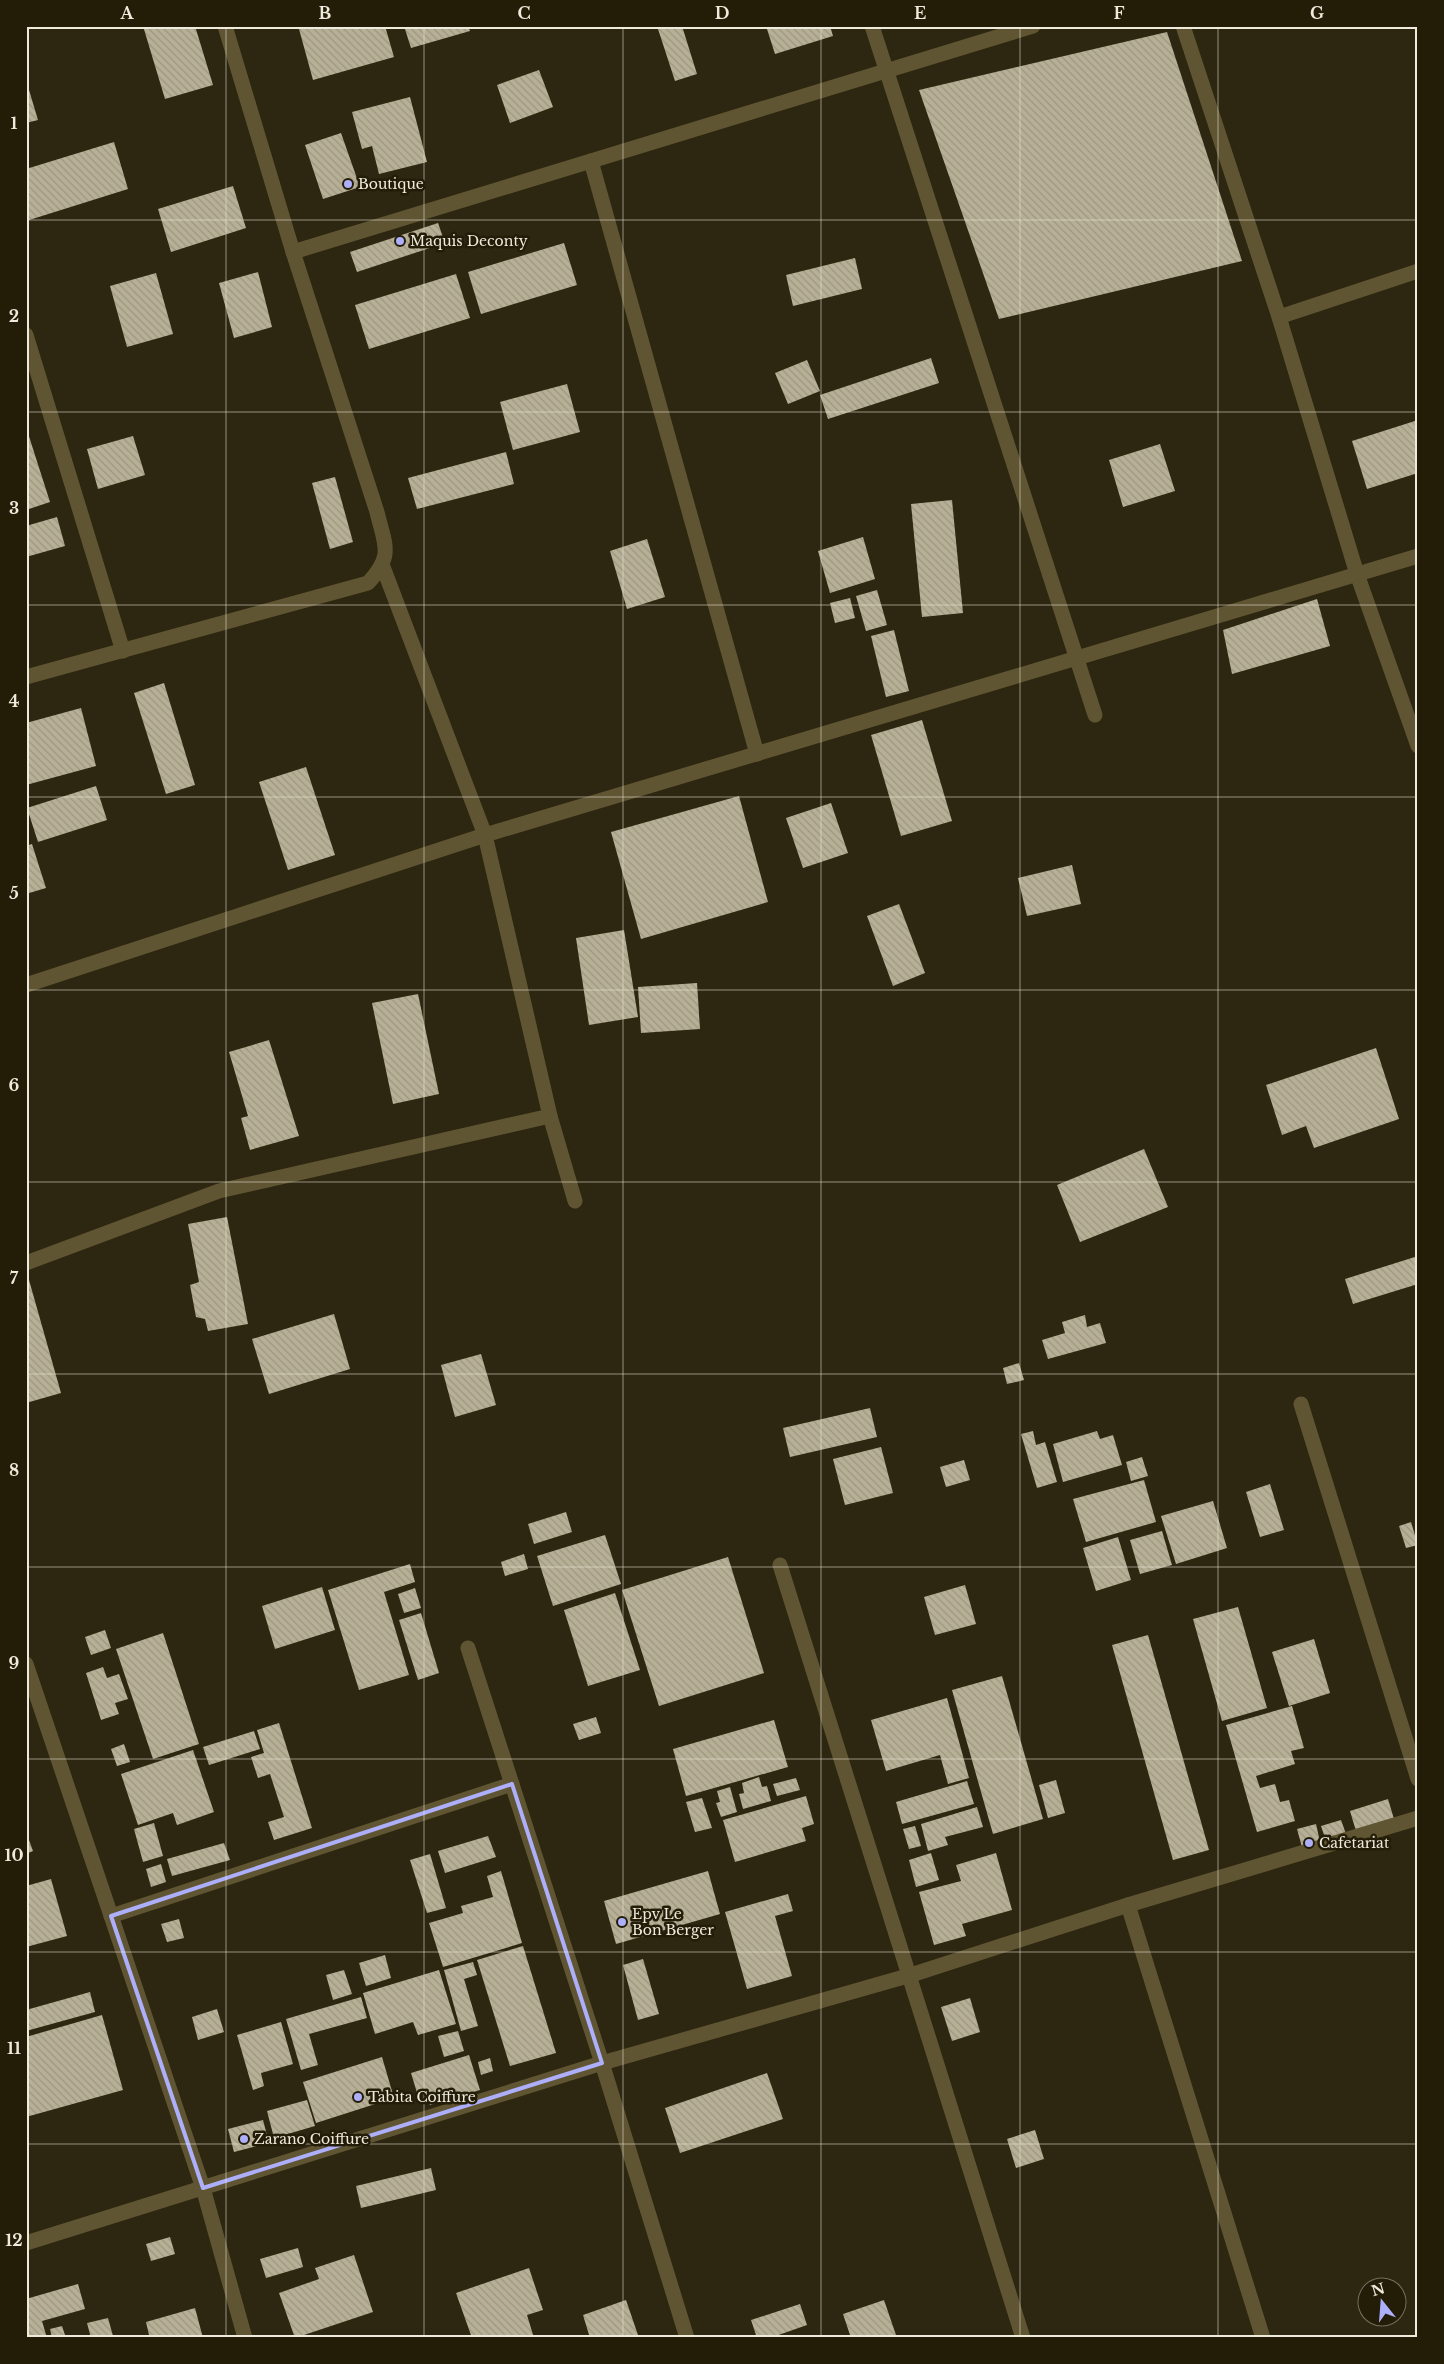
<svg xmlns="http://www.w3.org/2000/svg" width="1444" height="2364" viewBox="0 0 1444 2364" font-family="'Libre Baskerville',serif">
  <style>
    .building { fill: url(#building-back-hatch) }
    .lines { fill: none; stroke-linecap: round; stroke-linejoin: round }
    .street { stroke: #605532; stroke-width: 15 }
    .marked { fill: none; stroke: #adaffb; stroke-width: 4; stroke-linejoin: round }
    .grid { fill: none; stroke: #eeeadc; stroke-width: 1; stroke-opacity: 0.55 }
    .poi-dot { fill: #adaffb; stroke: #231c07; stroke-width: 2 }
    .labels { text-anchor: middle; stroke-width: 5; stroke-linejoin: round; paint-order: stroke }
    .poi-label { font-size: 14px; fill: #eeeadc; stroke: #231c07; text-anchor: start }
    .neatline { fill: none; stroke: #eeeadc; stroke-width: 2 }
    .grid-label { font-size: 16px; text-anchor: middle; font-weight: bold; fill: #eeeadc }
  </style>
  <defs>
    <pattern id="building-back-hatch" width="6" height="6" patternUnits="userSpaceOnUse" patternTransform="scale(1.25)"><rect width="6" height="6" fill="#b8b096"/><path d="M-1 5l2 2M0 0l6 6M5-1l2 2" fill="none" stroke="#9c9681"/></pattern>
  </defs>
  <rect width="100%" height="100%" fill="#2d2610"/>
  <g class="building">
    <path d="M143,26h52l18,59 -48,14z"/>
    <path d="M308,26h77l9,31 -81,23 -14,-51z"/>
    <path d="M404,26h64l2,5 -59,17z"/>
    <path d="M657,26h25l15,48 -22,7z"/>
    <path d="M766,26h64l3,10 -58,18z"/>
    <path d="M1167,32l75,229 -243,58 -80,-229z"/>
    <path d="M539,70l14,37 -43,16 -13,-38z"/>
    <path d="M26,80l12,40 -12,3z"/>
    <path d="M410,97l17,65 -48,12 -7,-28 -10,3 -10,-37z"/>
    <path d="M341,133l19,54 -37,12 -18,-54z"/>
    <path d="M114,142l14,47 -102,32v-52z"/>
    <path d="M233,186l13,42 -75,24 -13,-43z"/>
    <path d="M438,223l7,20 -88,29 -7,-20z"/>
    <path d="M564,243l13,42 -96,29 -13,-42z"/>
    <path d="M855,258l7,31 -69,17 -7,-31z"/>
    <path d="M258,272l14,55 -38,11 -15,-55z"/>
    <path d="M156,273l17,61 -46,13 -17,-61z"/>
    <path d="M456,274l14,44 -101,31 -14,-44z"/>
    <path d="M931,358l8,25 -111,36 -8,-24z"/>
    <path d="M807,360l13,31 -32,13 -13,-31z"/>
    <path d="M567,384l13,48 -67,18 -13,-48z"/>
    <path d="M1418,420v53l-51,16 -15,-48z"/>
    <path d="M26,427l24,75 -24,8z"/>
    <path d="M133,436l12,39 -47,14 -11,-40z"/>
    <path d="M1160,444l15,47 -52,16 -14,-47z"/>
    <path d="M506,452l8,32 -97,25 -9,-31z"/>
    <path d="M335,477l18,65 -23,7 -18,-66z"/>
    <path d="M952,500l11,113 -41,4 -11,-113z"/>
    <path d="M57,517l8,29 -39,11v-31z"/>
    <path d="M863,537l12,42 -45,14 -12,-42z"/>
    <path d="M647,539l18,58 -38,12 -17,-58z"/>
    <path d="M877,590l10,35 -21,6 -10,-35z"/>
    <path d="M850,598l5,20 -20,5 -5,-20z"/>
    <path d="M1317,599l13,47 -98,28 -9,-44z"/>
    <path d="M894,630l15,61 -23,6 -15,-61z"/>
    <path d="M164,683l31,102 -29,9 -32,-101z"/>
    <path d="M81,708l15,58 -70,19v-62z"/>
    <path d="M922,720l30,101 -51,15 -30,-101z"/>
    <path d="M306,767l29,88 -47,15 -29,-88z"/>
    <path d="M96,786l11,34 -69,22 -11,-34z"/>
    <path d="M739,796l29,106 -127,37 -30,-107z"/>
    <path d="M831,803l17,50 -45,15 -17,-50z"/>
    <path d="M32,844l14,44 -20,6v-48z"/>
    <path d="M1072,865l9,39 -54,12 -9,-38z"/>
    <path d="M899,904l26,69 -32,13 -26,-70z"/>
    <path d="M624,930l14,87 -49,8 -13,-87z"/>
    <path d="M697,983l3,46 -59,4 -3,-46z"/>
    <path d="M418,994l21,100 -46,10 -21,-101z"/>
    <path d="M269,1040l30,96 -49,14 -9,-32 7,-2 -19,-64z"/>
    <path d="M1376,1048l23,71 -85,29 -8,-22 -24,9 -16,-50z"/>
    <path d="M1144,1149l24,58 -88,35 -23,-57z"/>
    <path d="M227,1217l21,107 -40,7 -3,-12 -9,-2 -6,-32 9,-3 -11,-58z"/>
    <path d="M1418,1256v28l-65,20 -8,-25z"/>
    <path d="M29,1280l32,113 -35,10v-122z"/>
    <path d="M334,1314l16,55 -81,25 -17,-55z"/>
    <path d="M1085,1315l2,12 13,-4 6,20 -58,16 -6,-19 23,-7 -3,-11z"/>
    <path d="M481,1354l15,51 -41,12 -14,-52z"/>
    <path d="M1019,1363l5,17 -17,4 -4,-16z"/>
    <path d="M870,1408l7,29 -87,20 -7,-29z"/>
    <path d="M1033,1431l3,14 9,-3 12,40 -20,6 -16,-54z"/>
    <path d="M1097,1431l3,8 13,-4 9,30 -59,17 -10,-38z"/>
    <path d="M881,1447l12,46 -48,12 -12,-46z"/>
    <path d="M1142,1457l6,19 -17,5 -5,-19z"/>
    <path d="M964,1460l6,20 -24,7 -6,-20z"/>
    <path d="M1144,1480l12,42 -70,20 -13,-43z"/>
    <path d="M1270,1484l14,46 -24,7 -14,-45z"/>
    <path d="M1213,1501l14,47 -51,16 -15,-48z"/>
    <path d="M566,1512l6,20 -38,12 -6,-20z"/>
    <path d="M1411,1522l7,23 -12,3 -7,-22z"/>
    <path d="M1162,1531l10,34 -32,9 -10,-34z"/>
    <path d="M605,1535l16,49 -68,22 -16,-50z"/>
    <path d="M1118,1537l13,43 -35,11 -13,-43z"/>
    <path d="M524,1554l4,15 -23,7 -4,-14z"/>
    <path d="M728,1557l36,116 -105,33 -37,-116z"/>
    <path d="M410,1564l5,18 -31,10 25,83 -50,15 -31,-100z"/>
    <path d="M965,1585l11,39 -41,11 -11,-38z"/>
    <path d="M322,1587l13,43 -60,19 -13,-43z"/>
    <path d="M415,1588l6,20 -17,5 -6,-19z"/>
    <path d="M615,1593l25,77 -52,16 -24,-76z"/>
    <path d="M1238,1607l29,101 -45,13 -29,-102z"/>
    <path d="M421,1613l18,60 -21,7 -19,-60z"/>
    <path d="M105,1630l6,18 -20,7 -6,-18z"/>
    <path d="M163,1633l36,111 -46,15 -37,-110z"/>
    <path d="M1148,1635l61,215 -36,10 -61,-215z"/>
    <path d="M1314,1639l16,54 -41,13 -17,-54z"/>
    <path d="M103,1667l4,11 12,-4 9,25 -13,4 4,11 -18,6 -15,-47z"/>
    <path d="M1002,1676l41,143 -50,15 -41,-144z"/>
    <path d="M947,1698l22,80 -21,6 -8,-29 -54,16 -15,-51z"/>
    <path d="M1292,1706l12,42 -13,3 4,13 -39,12 4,12 15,-4 5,18 9,-2 6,21 -38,11 -31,-107z"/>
    <path d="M596,1717l5,16 -22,7 -6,-16z"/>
    <path d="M774,1720l14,47 -102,29 -13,-47z"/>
    <path d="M279,1723l33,105 -38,12 -6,-18 16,-5 -14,-43 -12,4 -7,-21 13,-4 -7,-23z"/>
    <path d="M254,1731l6,18 -51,16 -6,-18z"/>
    <path d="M124,1744l6,18 -13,4 -6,-17z"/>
    <path d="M193,1750l21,62 -37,13 -4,-12 -35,12 -17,-51z"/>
    <path d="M759,1777l3,10 5,-1 4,15 -28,8 -4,-15 5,-1 -2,-10z"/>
    <path d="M796,1778l4,12 -23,6 -4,-12z"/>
    <path d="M1056,1780l9,33 -17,5 -9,-33z"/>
    <path d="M967,1781l7,23 -72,20 -6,-22z"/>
    <path d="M730,1787l7,25 -16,5 -5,-14 4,-1 -3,-11z"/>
    <path d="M806,1796l8,28 -12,4 4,13 -71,21 -12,-42z"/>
    <path d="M702,1798l10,30 -17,4 -9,-30z"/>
    <path d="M1388,1799l6,20 -38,12 -6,-20z"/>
    <path d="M977,1807l6,20 -38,10 3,8 -20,6 -7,-27z"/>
    <path d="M1341,1820l5,14 -20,7 -5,-15z"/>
    <path d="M154,1823l9,33 -20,6 -9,-33z"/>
    <path d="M1316,1824l5,22 -18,5 -6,-22z"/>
    <path d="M915,1826l6,20 -12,3 -6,-20z"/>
    <path d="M26,1832l7,19 -7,3z"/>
    <path d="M488,1836l8,21 -51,16 -7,-22z"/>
    <path d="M224,1843l6,17 -58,16 -5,-17z"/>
    <path d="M931,1853l8,27 -23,7 -7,-27z"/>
    <path d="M996,1853l16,57 -50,14 4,12 -32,9 -15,-53 42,-11 -5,-16z"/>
    <path d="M430,1854l16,54 -19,5 -17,-53z"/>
    <path d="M161,1864l5,18 -15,5 -5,-18z"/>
    <path d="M501,1871l21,72 -79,24 -14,-44 34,-10 -2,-7 32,-9 -6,-21z"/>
    <path d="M708,1871l12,43 -104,30 -12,-43z"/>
    <path d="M51,1879l16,57 -41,11v-61z"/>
    <path d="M788,1894l5,17 -18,5 17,60 -45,13 -22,-77z"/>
    <path d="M179,1919l5,19 -17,4 -6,-18z"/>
    <path d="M523,1946l33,107 -46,13 -33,-106z"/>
    <path d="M385,1955l6,23 -25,8 -7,-23z"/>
    <path d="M643,1959l16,55 -21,6 -15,-55z"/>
    <path d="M473,1962l4,13 -13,4 14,47 -17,5 -17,-61z"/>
    <path d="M344,1970l8,24 -19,6 -7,-25z"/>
    <path d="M439,1970l17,54 -38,11 -5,-13 -38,12 -12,-41z"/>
    <path d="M90,1992l5,20 -69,19v-21z"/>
    <path d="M361,1997l6,21 -58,16 9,31 -17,5 -15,-51z"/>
    <path d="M970,1998l10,34 -28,9 -11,-34z"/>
    <path d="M217,2009l7,23 -26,8 -6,-23z"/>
    <path d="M102,2015l21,75 -97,27v-80z"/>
    <path d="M281,2022l12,42 -32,9 3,13 -11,4 -16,-55z"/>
    <path d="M458,2031l6,20 -20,6 -6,-21z"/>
    <path d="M469,2055l11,35 -50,15 -4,-12 -8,3 -7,-23z"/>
    <path d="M382,2057l12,41 -78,25 -13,-41z"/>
    <path d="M490,2058l3,13 -12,4 -3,-13z"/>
    <path d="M767,2073l16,46 -103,34 -15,-45z"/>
    <path d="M307,2100l8,26 -41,12 -7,-27z"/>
    <path d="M263,2120l6,23 -35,9 -6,-23z"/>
    <path d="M1035,2130l9,29 -28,9 -9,-29z"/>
    <path d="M431,2168l5,22 -75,18 -5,-22z"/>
    <path d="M170,2237l5,17 -24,7 -5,-17z"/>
    <path d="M298,2248l5,19 -37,11 -6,-19z"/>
    <path d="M354,2255l19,57 -78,26 -16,-45 40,-14 -4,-11z"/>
    <path d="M529,2268l14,42 -16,5 7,23h-62l-16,-45z"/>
    <path d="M78,2284l7,25 -43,12 5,17h-21v-39z"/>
    <path d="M626,2300l13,38h-49l-7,-23z"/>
    <path d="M884,2300l13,38h-46l-8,-24z"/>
    <path d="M800,2304l7,21 -37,13h-13l-6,-18z"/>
    <path d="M195,2308l8,30h-61l7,-3 -3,-13z"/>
    <path d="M108,2318l5,18 -22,2 -4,-15z"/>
    <path d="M62,2326l4,12h-14l-2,-9z"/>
  </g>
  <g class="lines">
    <g class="street">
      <path d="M872,26l223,689"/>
      <path d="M1183,26l96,291 78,257 61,172"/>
      <path d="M591,161l166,593"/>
      <path d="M293,252l740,-226"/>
      <path d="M1279,317l139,-46"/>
      <path d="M26,335l97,316"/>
      <path d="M383,567l102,268 65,281 25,85"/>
      <path d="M26,677l342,-94c26,-28 17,-37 9,-71l-84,-260 -68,-226"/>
      <path d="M26,985l459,-150 933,-279"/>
      <path d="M26,1263l193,-72 331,-75"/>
      <path d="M1301,1404l117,375"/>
      <path d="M780,1565l243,773"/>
      <path d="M468,1648l134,415 85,275"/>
      <path d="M26,1664l177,524 42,150"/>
      <path d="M1128,1905l135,433"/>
      <path d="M111,1916l401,-132"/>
      <path d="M26,2243l576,-180 309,-88 217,-70 290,-87"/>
    </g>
  </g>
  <path class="marked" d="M512,1784l90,279 -399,125 -92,-272z"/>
  <path class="grid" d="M226,26v2312M424,26v2312M623,26v2312M821,26v2312M1020,26v2312M1218,26v2312M26,220h1392M26,412h1392M26,605h1392M26,797h1392M26,990h1392M26,1182h1392M26,1374h1392M26,1567h1392M26,1759h1392M26,1952h1392M26,2144h1392"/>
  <g class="poi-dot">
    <circle cx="348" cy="184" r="5"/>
    <circle cx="400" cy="241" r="5"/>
    <circle cx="1309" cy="1843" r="5"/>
    <circle cx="622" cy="1922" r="5"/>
    <circle cx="358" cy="2097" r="5"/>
    <circle cx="244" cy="2139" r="5"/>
  </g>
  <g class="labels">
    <g class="poi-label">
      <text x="358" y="189">Boutique</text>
      <text x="410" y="246">Maquis Deconty</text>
      <text x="1319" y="1848">Cafetariat</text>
      <text x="632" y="1919">Epv Le<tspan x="632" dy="16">Bon Berger</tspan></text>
      <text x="368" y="2102">Tabita Coiffure</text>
      <text x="254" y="2144">Zarano Coiffure</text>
    </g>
  </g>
  <rect width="1444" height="2364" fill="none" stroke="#231c07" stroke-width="55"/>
  <g transform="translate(1382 2302) rotate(343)"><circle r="24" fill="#231c07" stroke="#746e5c"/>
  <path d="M0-4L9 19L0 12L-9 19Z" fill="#adaffb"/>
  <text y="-8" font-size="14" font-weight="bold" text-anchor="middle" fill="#eeeadc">N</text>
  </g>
  <rect x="28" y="28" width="1388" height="2308" class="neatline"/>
  <g class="grid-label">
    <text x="127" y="19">A</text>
    <text x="325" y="19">B</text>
    <text x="524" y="19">C</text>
    <text x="722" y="19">D</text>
    <text x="920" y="19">E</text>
    <text x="1119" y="19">F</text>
    <text x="1317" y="19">G</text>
    <text x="14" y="129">1</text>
    <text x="14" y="322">2</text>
    <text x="14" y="514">3</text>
    <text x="14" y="707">4</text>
    <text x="14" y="899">5</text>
    <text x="14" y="1091">6</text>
    <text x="14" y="1284">7</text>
    <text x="14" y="1476">8</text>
    <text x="14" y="1669">9</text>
    <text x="14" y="1861">10</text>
    <text x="14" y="2054">11</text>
    <text x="14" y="2246">12</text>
  </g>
</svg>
